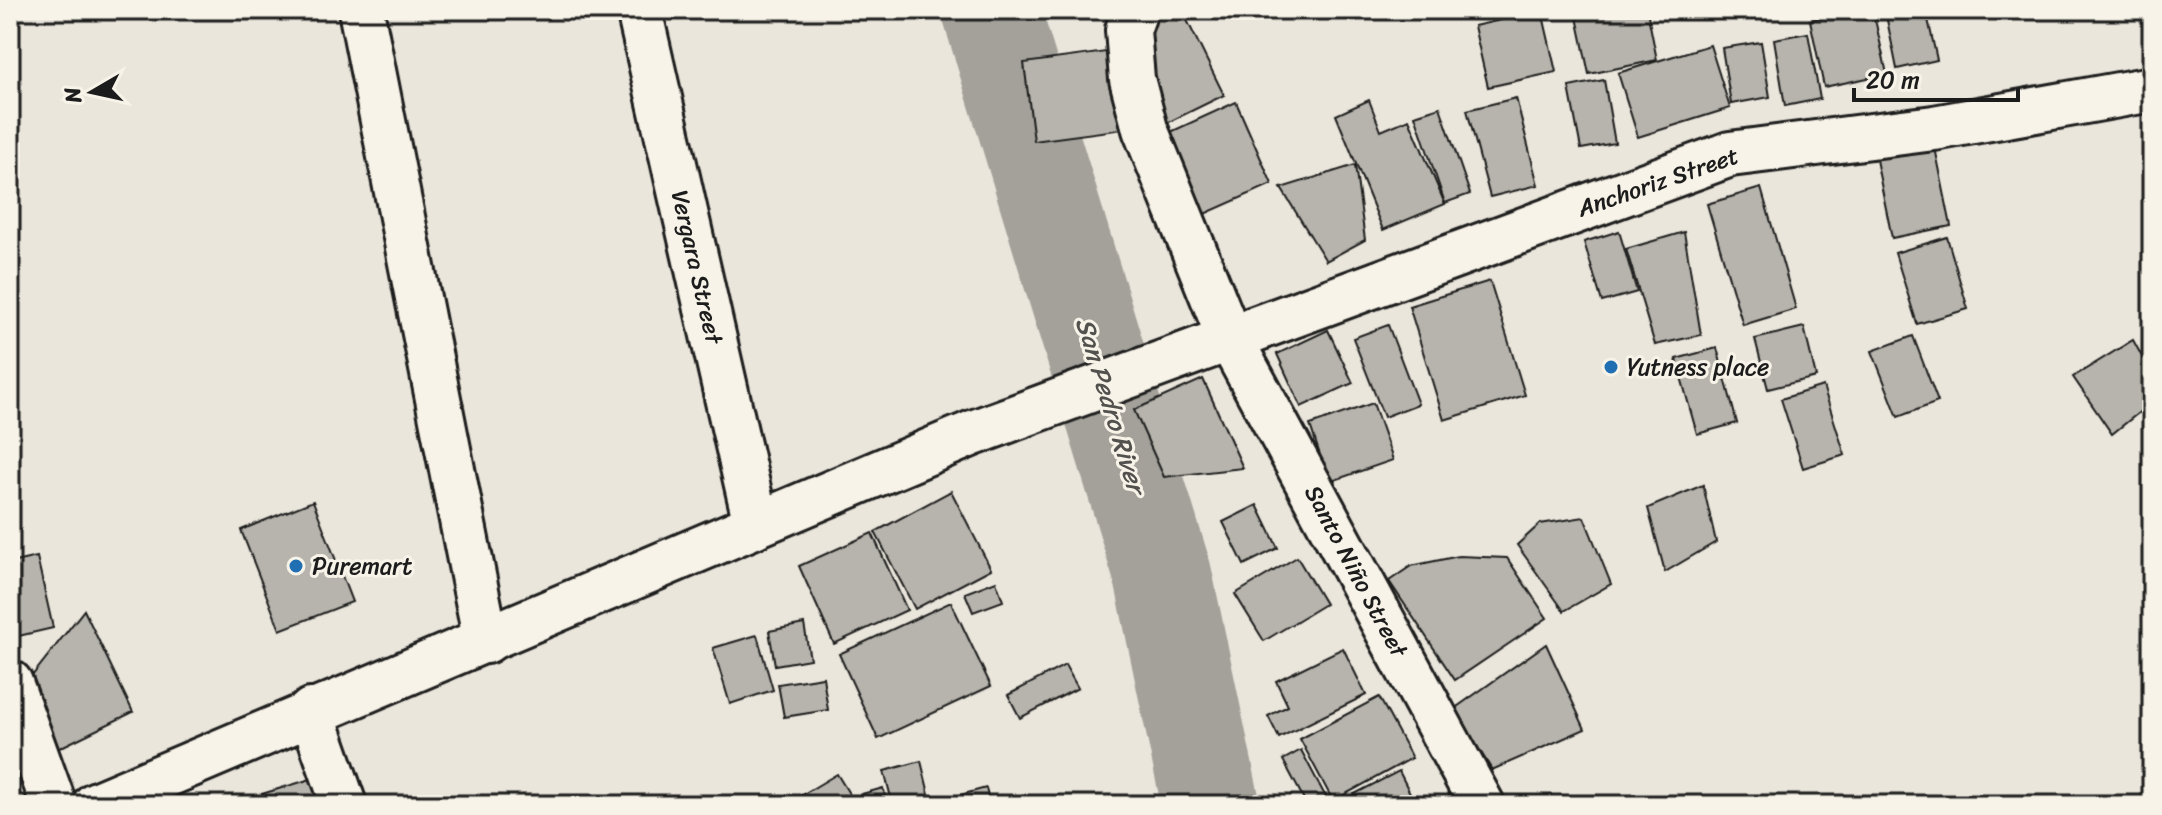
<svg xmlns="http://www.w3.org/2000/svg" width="2162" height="815" viewBox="0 0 2162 815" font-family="Sriracha,sans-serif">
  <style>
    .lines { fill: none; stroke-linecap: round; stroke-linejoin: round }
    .river { stroke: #a3a19a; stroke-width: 98 }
    .building { fill: #b6b4ac; stroke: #1c1c1c; stroke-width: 2 }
    .street-casing { stroke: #1c1c1c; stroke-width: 50 }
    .secondary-casing { stroke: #1c1c1c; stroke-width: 50 }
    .path { stroke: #1c1c1c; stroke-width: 5; stroke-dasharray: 6 6; stroke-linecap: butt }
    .street { stroke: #f7f3e8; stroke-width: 44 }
    .secondary { stroke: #f7f3e8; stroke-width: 44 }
    .poi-dot { fill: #1f6fb2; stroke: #f7f3e8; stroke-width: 3 }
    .labels { text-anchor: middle; stroke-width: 6; stroke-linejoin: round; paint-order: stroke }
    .street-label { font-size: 24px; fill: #1c1c1c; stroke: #f7f3e8 }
    .poi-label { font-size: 24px; fill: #1c1c1c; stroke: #f7f3e8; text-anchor: start }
    .water-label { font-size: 26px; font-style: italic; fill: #52514e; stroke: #f7f3e8 }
  </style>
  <rect width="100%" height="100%" fill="#eae6dc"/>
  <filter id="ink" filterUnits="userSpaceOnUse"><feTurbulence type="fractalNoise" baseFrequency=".0125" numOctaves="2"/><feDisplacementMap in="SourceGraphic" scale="16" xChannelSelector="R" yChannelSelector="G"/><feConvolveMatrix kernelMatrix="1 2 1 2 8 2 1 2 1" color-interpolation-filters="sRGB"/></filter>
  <g filter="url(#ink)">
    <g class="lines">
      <path class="river" d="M991,10l172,565 48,230"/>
    </g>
    <g class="building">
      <path d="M1150,10h32l42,85 -61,30 -25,-50z"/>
      <path d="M1613,10h34l10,50 -68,14 -12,-57z"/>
      <path d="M1856,10h17l14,64 -63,13 -14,-67z"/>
      <path d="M1885,10h41l11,50 -40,9z"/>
      <path d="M1542,11l14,61 -68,15 -14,-61z"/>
      <path d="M1808,33l12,66 -35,7 -11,-67z"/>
      <path d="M1761,42l9,55 -39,7 -9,-56z"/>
      <path d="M1710,45l20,63 -92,29 -20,-64z"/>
      <path d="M1113,51l11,78 -90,12 -10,-78z"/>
      <path d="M1604,80l11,63 -34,6 -12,-62z"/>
      <path d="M1516,98l22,87 -48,12 -23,-87z"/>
      <path d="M1369,100l12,31 28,-12 36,85 -62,26 -47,-115z"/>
      <path d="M1236,102l36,82 -72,32 -36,-81z"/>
      <path d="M1440,107l30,87 -25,9 -30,-88z"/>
      <path d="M1932,133l19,93 -59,12 -19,-93z"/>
      <path d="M1355,165l10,75 -39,21 -45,-73z"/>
      <path d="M1761,188l35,121 -53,16 -36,-121z"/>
      <path d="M1619,231l18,61 -35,10 -18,-60z"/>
      <path d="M1684,232l17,103 -46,10 -29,-96z"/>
      <path d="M1947,237l21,72 -51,15 -22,-71z"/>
      <path d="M1490,281l35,114 -81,25 -35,-114z"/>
      <path d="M1388,325l30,79 -34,13 -31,-79z"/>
      <path d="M1804,327l12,50 -48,12 -13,-50z"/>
      <path d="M1328,330l25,53 -52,24 -24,-53z"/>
      <path d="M1913,336l25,66 -40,15 -26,-66z"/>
      <path d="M2133,340l19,35v27l-40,32 -39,-57z"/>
      <path d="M1717,348l20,75 -40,11 -21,-75z"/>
      <path d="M1203,379l40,89 -79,9 -30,-67z"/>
      <path d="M1823,386l22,69 -42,13 -22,-69z"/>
      <path d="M1373,403l20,57 -64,22 -19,-57z"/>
      <path d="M1703,485l13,57 -51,30 -17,-64z"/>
      <path d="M951,491l40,78 -76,40 -40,-77z"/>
      <path d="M313,501l39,101 -72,28 -39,-100z"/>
      <path d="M1257,505l21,43 -34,17 -21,-43z"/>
      <path d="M1584,517l27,67 -47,27 -47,-66 23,-21z"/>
      <path d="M872,533l35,77 -73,34 -35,-78z"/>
      <path d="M1459,556l48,2 40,60 -92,62 -66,-99 22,-15z"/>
      <path d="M37,557l16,71 -43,10v-75z"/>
      <path d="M1297,557l28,47 -61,37 -29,-47z"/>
      <path d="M996,581l7,20 -30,11 -8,-19z"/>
      <path d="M951,602l40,84 -113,53 -39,-85z"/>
      <path d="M84,610l49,102 -90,44 -18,-71z"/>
      <path d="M804,624l6,35 -35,6 -6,-34z"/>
      <path d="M757,635l16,55 -43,14 -17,-56z"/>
      <path d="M1546,644l39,85 -93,41 -38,-61z"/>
      <path d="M1343,648l23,47 -87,43 -11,-22 20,-10 -12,-25z"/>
      <path d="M1065,665l13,23 -58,30 -12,-23z"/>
      <path d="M823,677l5,33 -44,7 -6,-33z"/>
      <path d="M1379,697l33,61 -79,43 -33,-62z"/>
      <path d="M1301,750l29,55h-23l-24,-45z"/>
      <path d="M921,761l9,37 -37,7 -9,-34z"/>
      <path d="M1399,771l17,34h-80l-1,-1z"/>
      <path d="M837,774l19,31h-71z"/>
      <path d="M324,775l8,30h-67l-3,-11z"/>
      <path d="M883,788l4,17h-22l-3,-11z"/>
      <path d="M986,788l4,17h-67z"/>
    </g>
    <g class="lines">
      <g class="street-casing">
        <g id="street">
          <path d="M361,10l125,631"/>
          <path d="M639,10l117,514"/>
          <path d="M10,683l44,122"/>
        </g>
      </g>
      <g class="secondary-casing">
        <g id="secondary">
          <path d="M1135,10l-7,20 4,49 13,50 84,208 253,468"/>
          <path d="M311,711l33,94"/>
          <path d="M95,805l878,-372 757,-279 204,-26 218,-39"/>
        </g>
      </g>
      <path class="path" d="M2143,10l9,28"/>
      <use href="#street" class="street"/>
      <use href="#secondary" class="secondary"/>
    </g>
  </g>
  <g class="poi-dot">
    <circle cx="1611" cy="367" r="8"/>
    <circle cx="296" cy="566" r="8"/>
  </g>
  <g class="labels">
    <g class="street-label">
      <text transform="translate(1658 182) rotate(-19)" y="8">Anchoriz Street</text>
      <text transform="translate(697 267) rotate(77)" y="8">Vergara Street</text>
      <text transform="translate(1356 571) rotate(62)" y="8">Santo Niño Street</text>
    </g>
    <g class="poi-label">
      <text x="1627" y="375">Yutness place</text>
      <text x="312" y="574">Puremart</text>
    </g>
    <g class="water-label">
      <text transform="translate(1111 405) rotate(73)" y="9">San Pedro River</text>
    </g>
  </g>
  <rect width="2162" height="815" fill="none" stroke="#f7f3e8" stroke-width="40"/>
  <rect x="20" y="20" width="2122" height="775" fill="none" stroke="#1c1c1c" stroke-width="3" filter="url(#ink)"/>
  <g transform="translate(92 92) rotate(261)" stroke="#f7f3e8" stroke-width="6" paint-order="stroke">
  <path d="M0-6L14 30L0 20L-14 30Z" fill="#1c1c1c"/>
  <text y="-12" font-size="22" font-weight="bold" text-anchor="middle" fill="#1c1c1c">N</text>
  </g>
  <path d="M1854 88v12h164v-12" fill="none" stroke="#1c1c1c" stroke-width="4"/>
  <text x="1866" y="88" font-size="24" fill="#1c1c1c" stroke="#f7f3e8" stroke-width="6" paint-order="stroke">20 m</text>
</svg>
